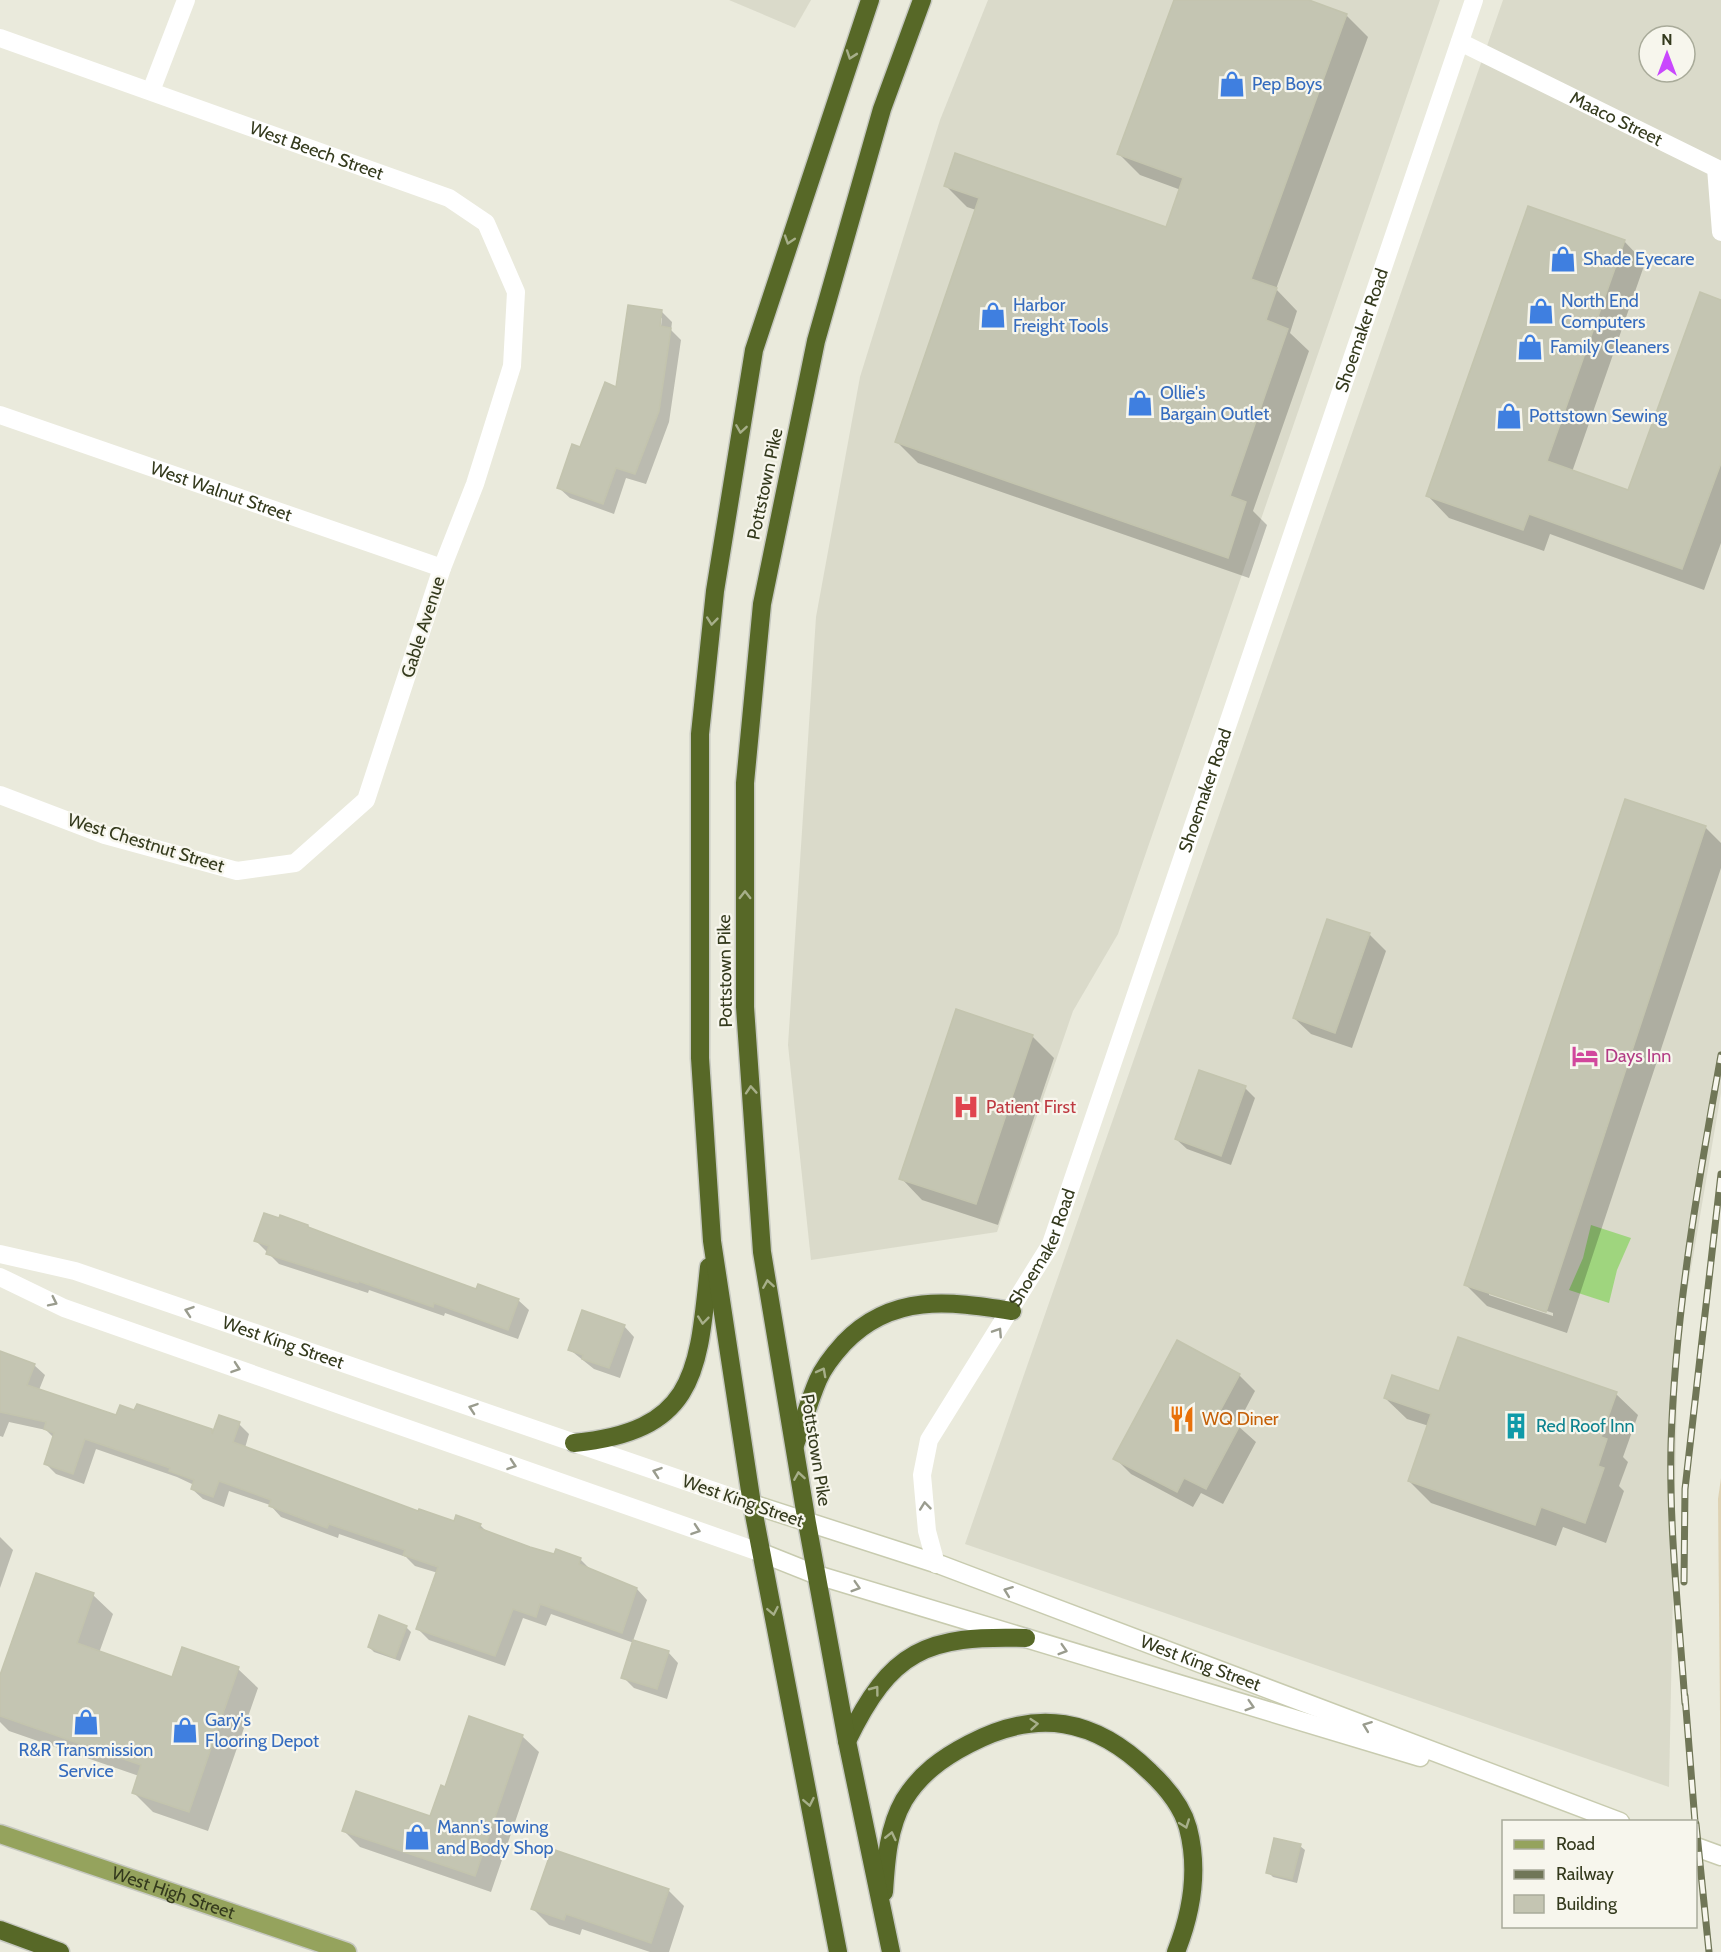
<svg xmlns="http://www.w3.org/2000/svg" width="1721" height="1952" viewBox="0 0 1721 1952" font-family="Cabin,sans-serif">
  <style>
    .built { fill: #dadaca; fill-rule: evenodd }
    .green { fill: #ded2b3 }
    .water { fill: #9fd57e }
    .shadow { fill: #0003; fill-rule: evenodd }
    .building { fill: #c4c5b2; stroke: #c3c4ae; stroke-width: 1.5 }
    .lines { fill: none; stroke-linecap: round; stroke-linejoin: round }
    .secondary-casing { stroke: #c8cbaf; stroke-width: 21 }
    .primary-casing { stroke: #c6c8c0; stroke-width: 21 }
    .highway-casing { stroke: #c6c8c0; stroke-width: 21 }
    .street { stroke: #fff; stroke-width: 18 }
    .secondary { stroke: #fff; stroke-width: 18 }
    .primary { stroke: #95a35d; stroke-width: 18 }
    .highway { stroke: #576827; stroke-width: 18 }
    .rail-casing { stroke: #707657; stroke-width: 7 }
    .rail { stroke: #f7f6ed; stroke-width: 4.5; stroke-dasharray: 14; stroke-linecap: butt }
    .oneway { stroke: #a7af8a }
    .oneway2 { stroke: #9a9c8e }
    .labels { text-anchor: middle; stroke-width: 4.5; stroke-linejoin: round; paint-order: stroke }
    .shop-label { font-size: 18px; fill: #366cbe; stroke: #f7f6ed; text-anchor: start }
    .street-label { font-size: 18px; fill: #343a1d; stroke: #f7f6ed }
    .hotel-label { font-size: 18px; fill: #b23c85; stroke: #f7f6ed; text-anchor: start }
    .health-label { font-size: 18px; fill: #be3a42; stroke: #f7f6ed; text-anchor: start }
    .food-label { font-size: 18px; fill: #c56008; stroke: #f7f6ed; text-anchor: start }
    .culture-label { font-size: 18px; fill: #0d838f; stroke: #f7f6ed; text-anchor: start }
  </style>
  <rect width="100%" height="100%" fill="#eaeadc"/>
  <g class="built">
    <path d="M729,0h82l-16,28z"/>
    <path d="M988,0h452l-322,934 -45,77 -76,221 -186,28 -23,-215 28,-428 44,-240 80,-257z"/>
    <path d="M1503,0h218v1093l-43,252 -9,442 -704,-243zM1649,36h36v36h-36z"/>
  </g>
  <path class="green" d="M1721,1478v342l-3,-321z"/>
  <path class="water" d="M1591,1225l40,13 -14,32 -8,33 -40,-13 14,-32z"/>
  <g class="shadow">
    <path d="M1176,0h129l41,15 22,22 -92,252 21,22 -7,22 19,18 -56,160 14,14 -18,53 -331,-115 -21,-21 79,-232 -9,-3 -22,-22 222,44 14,-39 -41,-15 -21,-21z"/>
    <path d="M1624,241l21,22 -73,209 57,20 92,-191v242l-17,47 -154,-56 -6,17 -95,-33 -21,-22z"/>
    <path d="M661,311l11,11 -1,8 10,10 -12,82 -23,62 -20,-6 -12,36 -44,-16 -11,-10zM659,318h3l-2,16z"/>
    <path d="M1626,801l80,27 15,15v25l-154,465 -80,-27 -21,-21zM1489,1292l64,21v3l-64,-21z"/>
    <path d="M1369,934l17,17 -34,97 -41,-14 -17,-16z"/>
    <path d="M1032,1036l22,22 -56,167 -76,-25 -21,-22z"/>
    <path d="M1245,1088l10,10 -24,67 -44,-16 -11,-10z"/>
    <path d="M308,1226l4,4 165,61 41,9 11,10 -11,29 -73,-26 -1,3 -75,-26 -1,3 -89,-29 -23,-23z"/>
    <path d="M624,1326l10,11 -14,41 -26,-9 -25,-20z"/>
    <path d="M0,1364l34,1 11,10 -6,15 78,27 94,14 3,2 25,-9 10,10 -4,14 174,65 36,10 25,2 8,8 67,23 25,3 11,11 46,19 10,11 -14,41 35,11 10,11 -11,36 -33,-11 -11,-11 11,-34 -83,-29 -5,12 -23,-8 -18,48 -76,-26 -11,-11 20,-56 -23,-7 -9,-9 -67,-23 -1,4 -57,-21 -11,-12 -41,-14 -5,16 -21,-8 -11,-10 2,-4 -17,-8 -81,-28 -12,35 -28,-10 -11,-11 9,-25 -8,-8 -37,-8 -6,15 -3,-1z"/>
    <path d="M1239,1375l16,16 -18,34 19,17 -33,62 -22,-11 -8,14 -62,-33 -16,-16z"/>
    <path d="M1440,1393l176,1 22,21 -15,42 5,5 -9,24 5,5 -18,52 -43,-16 -7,19 -125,-43 -22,-22 20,-55 -22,-7 -22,-21z"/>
    <path d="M0,1537l13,13 -13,38z"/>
    <path d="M93,1595l20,19 -14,39 74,25 10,-29 55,20 20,19 -50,143 -55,-19 -20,-20 6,-16 -130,-45 -9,-9v-42z"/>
    <path d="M406,1627l5,5 -11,29 -26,-9 -5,-5z"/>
    <path d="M522,1736l17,16 -48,140 -131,-45 -16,-16 87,-13 14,-29z"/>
    <path d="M1300,1846l5,4 -8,33 -24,-6 -5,-5z"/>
    <path d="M668,1890l16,16 -15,46h-19l-68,-23 -2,6 -31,-10 -16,-16z"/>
  </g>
  <g class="building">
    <path d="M1174,0h135l38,14 -96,265 26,9 -11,32 22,9 -58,167 16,6 -18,56 -333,-116 84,-244 -35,-12 11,-33 211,74 17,-49 -66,-24z"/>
    <path d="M1528,206l97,34 -78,221 81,29 72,-198 21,8v163l-39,106 -153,-55 -6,16 -97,-34z"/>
    <path d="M628,305l34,5 -2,16 11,2 -12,83 -24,63 -19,-6 -13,36 -46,-16 15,-44 8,3 25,-65 11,5z"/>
    <path d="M1625,799l81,27 -160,486 -82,-27z"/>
    <path d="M1327,919l43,14 -35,100 -42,-15z"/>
    <path d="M956,1009l77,26 -57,169 -77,-25z"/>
    <path d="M1199,1070l47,16 -25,70 -46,-17z"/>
    <path d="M264,1213l15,5 1,-3 28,10v2l61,23 107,39 2,-5 41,15 -11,31 -74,-27 -1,4 -75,-26v2l-92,-29 3,-8 -15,-5z"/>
    <path d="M582,1310l43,15 -16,43 -27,-9 1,-4 -15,-5z"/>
    <path d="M1458,1337l159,55 -16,45 6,2 -9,27 6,2 -19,55 -44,-16 -6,18 -127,-44 23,-67 -47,-16 8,-23 47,16z"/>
    <path d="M1177,1340l63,34 -21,39 21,12 -34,64 -22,-11 -7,14 -64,-33z"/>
    <path d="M0,1351l35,13 -8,21 89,30 4,-10 14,5 3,-6 75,25v5l7,-19 21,7 -7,20 185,69 1,-2 35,12 2,-6 25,9 -2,4 51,19 24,7 2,-5 25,9 -2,6 58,24 -15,45 -82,-29 -4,13 -23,-8 -18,47 -79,-27 22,-62 -35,-12 2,-5 -76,-26 -2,4 -58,-22 2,-6 -52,-19 -6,16 -22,-8 3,-9 -25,-9 1,-3 -85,-29 -12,35 -29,-10 10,-31 -10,-4 2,-7 -46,-10z"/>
    <path d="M36,1573l58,20 -17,50 95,34 10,-30 57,20 -50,145 -57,-19 9,-28 -141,-49v-41z"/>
    <path d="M379,1615l28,11 -12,32 -27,-11z"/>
    <path d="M633,1640l36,11 -12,38 -36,-11z"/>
    <path d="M469,1716l54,19 -48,141 -133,-45 14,-40 74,25 11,-31 4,2z"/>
    <path d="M1274,1838l27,6 -9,35 -26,-6z"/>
    <path d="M552,1849l117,40 -18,54 -85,-29 -2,6 -33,-11z"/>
  </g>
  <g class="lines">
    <g class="secondary-casing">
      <g id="secondary">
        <path id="s6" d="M752,1504l189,61 679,257"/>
        <path d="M762,1553l55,22 603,182"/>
        <path d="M1696,1847l25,9"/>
      </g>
    </g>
    <g class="primary-casing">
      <g id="primary">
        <path id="s7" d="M0,1834l347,118"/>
      </g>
    </g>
    <g class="highway-casing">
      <g id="highway">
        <path d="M574,1443c123,-12 124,-72 135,-176"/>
        <path d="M795,1445c8,-22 14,-44 23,-65 6,-14 16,-26 26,-37 48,-50 105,-42 168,-32"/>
        <path d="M847,1741c44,-91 79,-106 179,-103"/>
        <path d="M884,1892c2,-31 4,-64 20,-92 16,-26 38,-42 65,-56 68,-36 126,-26 181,28 16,15 32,34 38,56 11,42 4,84 -12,124"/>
        <path d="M0,1930l60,22"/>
        <path d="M838,1952l-86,-448 -40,-263 -12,-183v-324l15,-143 39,-241 116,-350"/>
        <path d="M891,1952l-44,-211 -40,-218 -45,-271 -17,-245v-224l17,-179 54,-263 66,-232 40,-109"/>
      </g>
    </g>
    <g class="street">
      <path id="s1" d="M0,38l449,160 37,25 30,69 -4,74 -37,118 -33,84 -76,232 -71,63 -58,8 -132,-36 -105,-40"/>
      <path id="s2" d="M1460,42l256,126 5,64"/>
      <path d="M151,91l35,-91"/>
      <path id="s3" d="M0,415l442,153"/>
      <path id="s4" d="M0,1254l75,17 677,233"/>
      <path d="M0,1277l64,31 698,245"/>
      <path id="s5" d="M936,1564l-9,-33 -5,-56 7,-35 122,-196 423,-1244"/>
    </g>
    <use href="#secondary" class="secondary"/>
    <use href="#primary" class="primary"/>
    <use href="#highway" class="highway"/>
    <g class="rail-casing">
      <g id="rail">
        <path d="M1684,1582l1,-93 36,-315"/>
        <path d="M1685,1696l10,126"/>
        <path d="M1685,1703c-6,-86 -16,-173 -14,-259 4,-130 27,-261 50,-389"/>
        <path d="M1696,1824l13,128"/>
      </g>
    </g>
    <use href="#rail" class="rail"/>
  </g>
  <defs><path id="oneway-chevron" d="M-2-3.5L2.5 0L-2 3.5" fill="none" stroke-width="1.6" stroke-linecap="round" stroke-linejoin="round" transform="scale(1.5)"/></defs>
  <g class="oneway">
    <use href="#oneway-chevron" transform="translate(851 55) rotate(109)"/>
    <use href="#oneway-chevron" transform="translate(789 240) rotate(108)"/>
    <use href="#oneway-chevron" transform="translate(741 429) rotate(99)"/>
    <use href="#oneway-chevron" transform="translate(712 621) rotate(96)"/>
    <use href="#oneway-chevron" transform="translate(745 895) rotate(-90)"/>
    <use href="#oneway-chevron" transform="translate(751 1090) rotate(-94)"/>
    <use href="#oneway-chevron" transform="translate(768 1284) rotate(-99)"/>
    <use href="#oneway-chevron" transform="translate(703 1320) rotate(96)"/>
    <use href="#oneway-chevron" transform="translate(822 1372) rotate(-62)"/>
    <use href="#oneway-chevron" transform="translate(799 1476) rotate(-99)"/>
    <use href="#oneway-chevron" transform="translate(773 1611) rotate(79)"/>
    <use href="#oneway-chevron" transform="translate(875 1690) rotate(-53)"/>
    <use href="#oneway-chevron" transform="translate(1034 1724) rotate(-5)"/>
    <use href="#oneway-chevron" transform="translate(809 1802) rotate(79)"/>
    <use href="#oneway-chevron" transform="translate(1185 1824) rotate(70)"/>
    <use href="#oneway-chevron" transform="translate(891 1836) rotate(-77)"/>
  </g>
  <g class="oneway2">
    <use href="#oneway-chevron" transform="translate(53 1302) rotate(26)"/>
    <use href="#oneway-chevron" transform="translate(189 1311) rotate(-161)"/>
    <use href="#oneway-chevron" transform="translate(998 1332) rotate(-57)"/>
    <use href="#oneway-chevron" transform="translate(236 1368) rotate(19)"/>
    <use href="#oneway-chevron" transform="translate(473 1408) rotate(-161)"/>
    <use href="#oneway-chevron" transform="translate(512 1465) rotate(19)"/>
    <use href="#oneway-chevron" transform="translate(657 1472) rotate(-161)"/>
    <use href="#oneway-chevron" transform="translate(925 1506) rotate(-96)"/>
    <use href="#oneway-chevron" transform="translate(696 1530) rotate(19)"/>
    <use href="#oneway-chevron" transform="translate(856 1587) rotate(17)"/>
    <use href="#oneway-chevron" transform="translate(1008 1591) rotate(-159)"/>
    <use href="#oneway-chevron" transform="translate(1063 1650) rotate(17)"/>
    <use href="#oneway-chevron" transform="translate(1250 1706) rotate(17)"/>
    <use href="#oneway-chevron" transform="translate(1367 1726) rotate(-159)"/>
  </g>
  <defs>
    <g id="shop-bare" transform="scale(2.07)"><path d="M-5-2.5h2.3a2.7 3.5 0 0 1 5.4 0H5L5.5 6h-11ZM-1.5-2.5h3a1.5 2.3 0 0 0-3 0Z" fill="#3f7fe0" stroke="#f7f6ed" stroke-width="2.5" paint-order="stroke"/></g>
    <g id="hotel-bare" transform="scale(2.07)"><path d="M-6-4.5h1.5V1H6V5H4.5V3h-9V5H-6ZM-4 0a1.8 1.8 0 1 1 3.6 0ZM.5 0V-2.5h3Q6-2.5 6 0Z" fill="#d1479c" stroke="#f7f6ed" stroke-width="2.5" paint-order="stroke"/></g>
    <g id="hospital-bare" transform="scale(2.07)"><path d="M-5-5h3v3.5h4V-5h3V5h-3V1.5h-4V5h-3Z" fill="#e0444e" stroke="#f7f6ed" stroke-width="2.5" paint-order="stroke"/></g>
    <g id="restaurant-bare" transform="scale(2.07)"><path d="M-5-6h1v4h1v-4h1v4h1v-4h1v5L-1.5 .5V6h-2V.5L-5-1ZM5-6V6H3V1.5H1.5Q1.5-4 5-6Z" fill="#e8710a" stroke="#f7f6ed" stroke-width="2.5" paint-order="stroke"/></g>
    <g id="building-bare" transform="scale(2.07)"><path d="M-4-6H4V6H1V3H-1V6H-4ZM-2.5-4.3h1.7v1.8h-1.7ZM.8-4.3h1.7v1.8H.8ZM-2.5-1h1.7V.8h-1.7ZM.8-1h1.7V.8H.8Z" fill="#0f9aa8" stroke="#f7f6ed" stroke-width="2.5" paint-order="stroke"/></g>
  </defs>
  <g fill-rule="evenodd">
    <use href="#shop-bare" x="1232" y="84"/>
    <use href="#shop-bare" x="1563" y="259"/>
    <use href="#shop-bare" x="1541" y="311"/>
    <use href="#shop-bare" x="993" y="315"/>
    <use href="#shop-bare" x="1530" y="347"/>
    <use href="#shop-bare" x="1140" y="403"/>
    <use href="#shop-bare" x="1509" y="416"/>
    <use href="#hotel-bare" x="1585" y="1056"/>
    <use href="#hospital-bare" x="966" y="1107"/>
    <use href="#restaurant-bare" x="1182" y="1419"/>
    <use href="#building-bare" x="1516" y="1426"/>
    <use href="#shop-bare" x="86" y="1722"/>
    <use href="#shop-bare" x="185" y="1730"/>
    <use href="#shop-bare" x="417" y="1837"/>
  </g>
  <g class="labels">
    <g class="shop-label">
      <text x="1252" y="90">Pep Boys</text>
      <text x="1583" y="265">Shade Eyecare</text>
      <text x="1561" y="307">North End<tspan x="1561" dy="21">Computers</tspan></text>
      <text x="1013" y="311">Harbor<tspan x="1013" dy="21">Freight Tools</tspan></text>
      <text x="1550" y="353">Family Cleaners</text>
      <text x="1160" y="399">Ollie's<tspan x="1160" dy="21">Bargain Outlet</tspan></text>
      <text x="1529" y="422">Pottstown Sewing</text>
      <text x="205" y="1726">Gary's<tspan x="205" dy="21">Flooring Depot</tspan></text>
      <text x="86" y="1756" text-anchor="middle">R&amp;R Transmission<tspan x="86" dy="21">Service</tspan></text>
      <text x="437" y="1833">Mann's Towing<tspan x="437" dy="21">and Body Shop</tspan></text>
    </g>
    <g class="street-label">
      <text dy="6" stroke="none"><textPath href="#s2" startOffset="174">Maaco Street</textPath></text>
      <text dy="6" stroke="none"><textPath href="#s1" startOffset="336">West Beech Street</textPath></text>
      <text dy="6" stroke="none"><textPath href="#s5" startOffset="1322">Shoemaker Road</textPath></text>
      <text transform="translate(765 484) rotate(-78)" y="6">Pottstown Pike</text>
      <text dy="6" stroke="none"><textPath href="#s3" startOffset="234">West Walnut Street</textPath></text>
      <text transform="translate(423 627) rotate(-72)" y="6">Gable Avenue</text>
      <text dy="6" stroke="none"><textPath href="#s5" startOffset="836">Shoemaker Road</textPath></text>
      <text transform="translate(146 843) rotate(17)" y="6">West Chestnut Street</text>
      <text transform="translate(725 971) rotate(-91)" y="6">Pottstown Pike</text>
      <text dy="6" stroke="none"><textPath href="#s5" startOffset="350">Shoemaker Road</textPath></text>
      <text dy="6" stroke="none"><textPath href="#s4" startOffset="297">West King Street</textPath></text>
      <text transform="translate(816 1450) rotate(81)" y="6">Pottstown Pike</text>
      <text transform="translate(743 1501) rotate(19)" y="6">West King Street</text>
      <text dy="6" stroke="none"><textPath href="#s6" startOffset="476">West King Street</textPath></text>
      <text dy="6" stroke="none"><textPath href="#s7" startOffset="183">West High Street</textPath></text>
    </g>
    <g class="hotel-label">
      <text x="1605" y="1062">Days Inn</text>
    </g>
    <g class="health-label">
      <text x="986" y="1113">Patient First</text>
    </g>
    <g class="food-label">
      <text x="1202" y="1425">WQ Diner</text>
    </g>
    <g class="culture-label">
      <text x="1536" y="1432">Red Roof Inn</text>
    </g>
  </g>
  <rect x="1502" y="1820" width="195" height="108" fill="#f7f6ed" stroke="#a9ab9a" stroke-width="1.5"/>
  <rect x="1514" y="1840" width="30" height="9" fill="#95a35d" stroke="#a9ab9a" stroke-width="1.5"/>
  <text x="1556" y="1850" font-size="18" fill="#343a1d">Road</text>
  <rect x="1514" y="1870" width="30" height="9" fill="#707657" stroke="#a9ab9a" stroke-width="1.5"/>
  <text x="1556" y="1880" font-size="18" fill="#343a1d">Railway</text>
  <rect x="1514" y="1895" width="30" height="18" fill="#c4c5b2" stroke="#a9ab9a" stroke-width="1.5"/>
  <text x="1556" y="1910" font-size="18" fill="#343a1d">Building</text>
  <g transform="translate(1667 54)"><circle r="28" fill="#f7f6ed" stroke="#a9ab9a" stroke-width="1.5"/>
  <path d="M0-4.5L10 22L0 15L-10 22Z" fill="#c947fd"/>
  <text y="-9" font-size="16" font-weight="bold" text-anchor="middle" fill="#343a1d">N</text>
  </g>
</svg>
